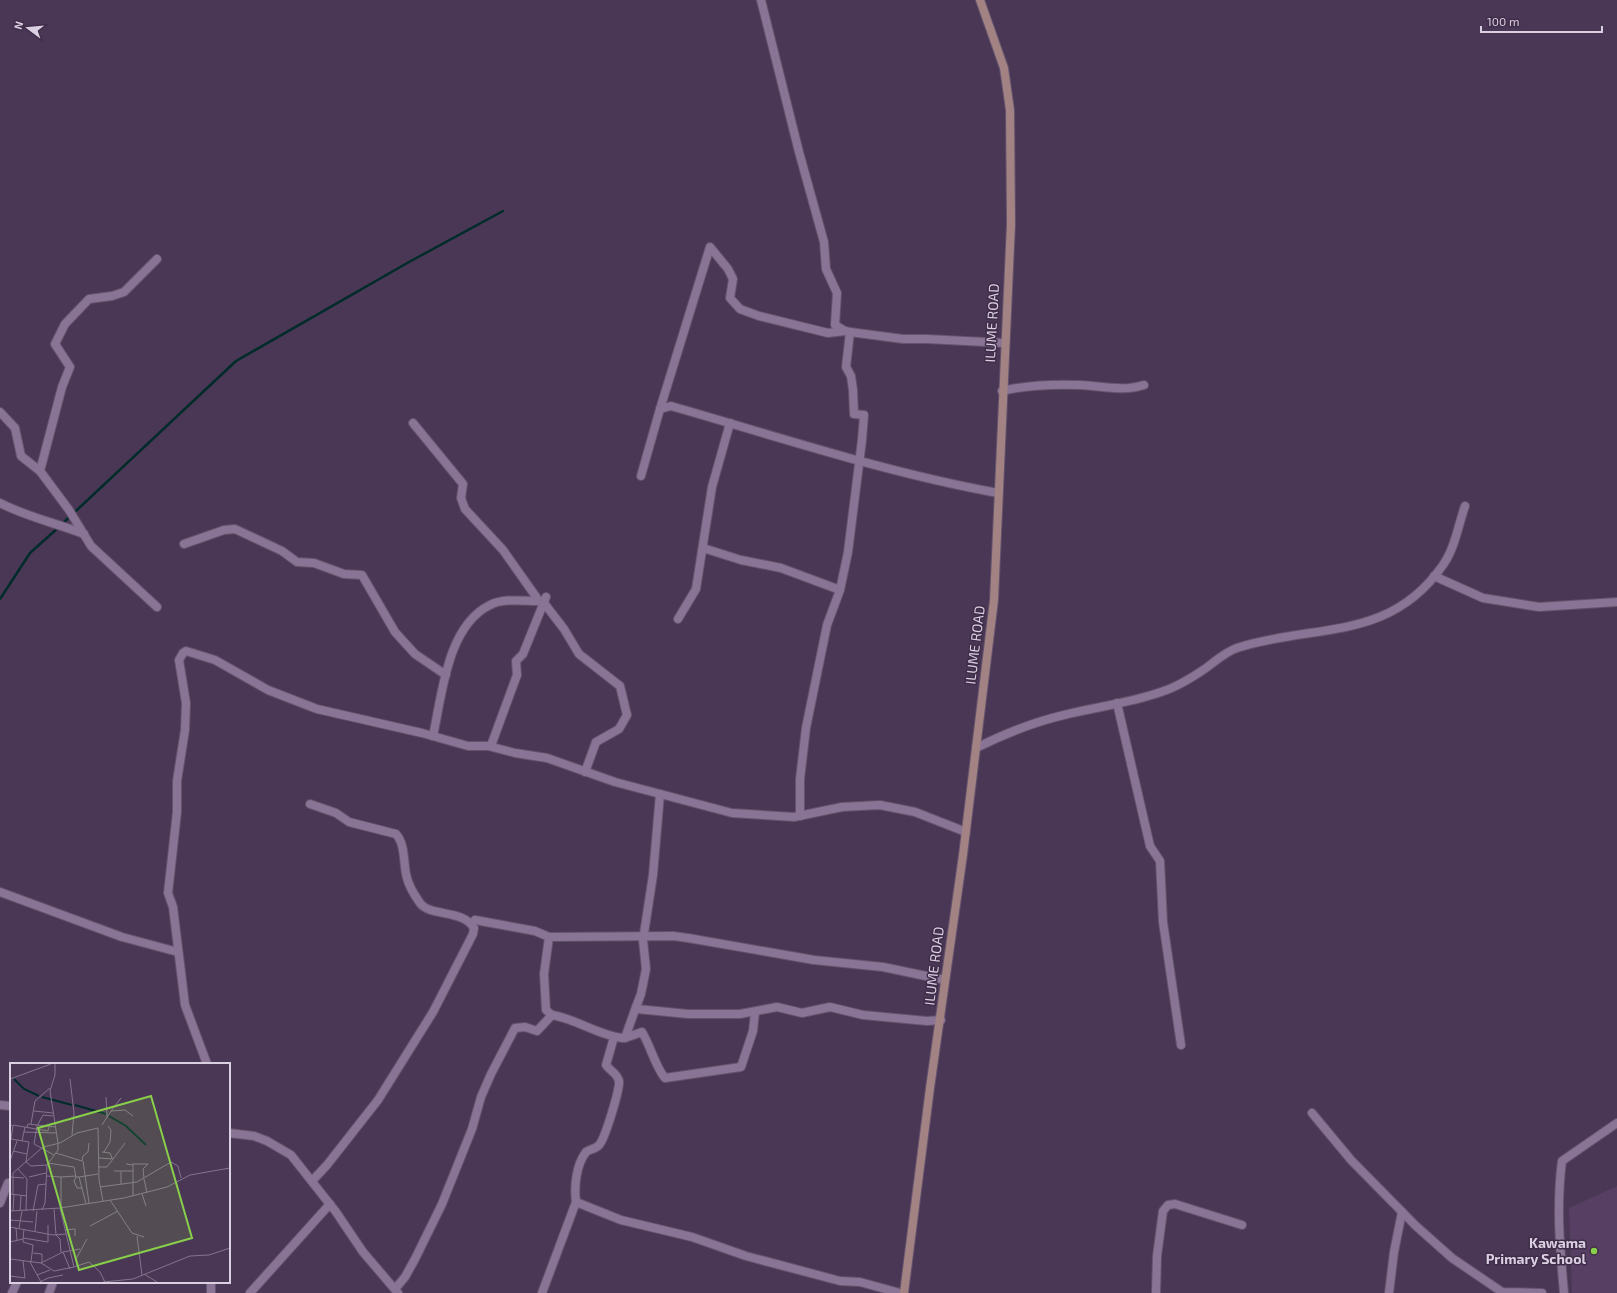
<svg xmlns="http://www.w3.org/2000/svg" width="1617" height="1293" viewBox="0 0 1617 1293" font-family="'Exo 2',sans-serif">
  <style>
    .built { fill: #573f63 }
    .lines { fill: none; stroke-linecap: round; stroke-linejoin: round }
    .stream { stroke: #002b2b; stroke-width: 2.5 }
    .street-casing { stroke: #63536c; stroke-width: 10 }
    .secondary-casing { stroke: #63536c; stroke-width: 10 }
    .street { stroke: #897495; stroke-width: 8 }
    .secondary { stroke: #a28283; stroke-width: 8 }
    .poi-dot { fill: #88cf4a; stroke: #402d4a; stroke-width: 1.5 }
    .labels { text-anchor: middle; stroke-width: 3; stroke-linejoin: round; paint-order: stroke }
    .street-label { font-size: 14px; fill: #dbd0e2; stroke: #402d4a }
    .poi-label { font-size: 14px; font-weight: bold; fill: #dbd0e2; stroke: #402d4a; text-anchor: end }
    .inset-river { fill: none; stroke: #002b2b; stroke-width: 2 }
    .inset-road { fill: none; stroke: #84748d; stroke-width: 1 }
    .view { fill: #88cf4a; fill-opacity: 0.15; stroke: #88cf4a; stroke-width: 2 }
    .inset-edge { fill: none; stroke: #dbd0e2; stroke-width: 2 }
  </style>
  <rect width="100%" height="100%" fill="#4a3755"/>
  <path class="built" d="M1617,1186v107h-45l-3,-85z"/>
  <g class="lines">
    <g class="stream">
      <path d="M62,524l174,-163 173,-99 94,-51"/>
      <path d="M0,599l30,-46 29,-26"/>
    </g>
    <g class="street-casing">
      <g id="street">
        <path d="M761,0l38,152 25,90 2,27 11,24 -2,32 10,6 5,1 -4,35 5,9 2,14 1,24 10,1 -2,25 -14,112 -8,38 -13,35 -21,103 -6,51v37"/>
        <path d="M850,332l53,7h24l77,4"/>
        <path d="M1002,391c25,-6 52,-7 78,-6 21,1 43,7 64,0"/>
        <path d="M660,409l50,-162 18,22 5,10 -3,19 10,11 19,7 69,17 17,-2"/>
        <path d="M0,412l15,16 6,28 19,15"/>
        <path d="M413,423l50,61 -2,14 4,11 38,41 36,51 5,2 20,26 15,25 41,32 7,29 -8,14 -23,13 -11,30"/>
        <path d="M641,476l19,-67 11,-3c108,31 216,67 327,87"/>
        <path d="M0,503c27,14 56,20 84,31"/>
        <path d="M184,544l40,-14 11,-1 47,22 15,11 17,1 30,11 18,1 33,57 20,22 31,21"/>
        <path d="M703,548l38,12 40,8 59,22"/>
        <path d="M1434,576l49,22 56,9 78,-5"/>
        <path d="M157,607l-66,-61 -22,-36 -29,-39 22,-84 8,-20 -15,-23 10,-20 24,-25 23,-3 12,-4 33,-33"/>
        <path d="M678,619l18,-30 16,-102 18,-64"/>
        <path d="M1117,703l33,143 10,15 3,61 18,123"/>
        <path d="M433,736c9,-41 14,-110 57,-131 13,-7 34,-4 49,-4"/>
        <path d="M492,743l25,-68 -1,-14 7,-7 23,-57"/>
        <path d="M976,748c28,-14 58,-26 88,-33 32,-8 66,-12 97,-23 16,-5 32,-15 45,-24 10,-7 19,-16 31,-20 77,-25 152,-5 206,-83 12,-17 15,-39 22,-59"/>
        <path d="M660,794l-7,81 -10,65 3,29 -5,25 -5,13 1,2 51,5h52l37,-7 25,6 28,-6 33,8 64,6 14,-1"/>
        <path d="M310,804l26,9 13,9 47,12c10,11 7,31 11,44 2,8 8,18 13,25 10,14 43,6 54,25l-1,6 -40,78 -55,88 -51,65 -15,16"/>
        <path d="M0,892l122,45 56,15"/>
        <path d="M475,920l60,11 14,6 124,-1 15,2 126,22 69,7 62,13"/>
        <path d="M549,937l-5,37 2,36 6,5"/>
        <path d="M625,1038l17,-6c8,13 14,36 23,46l76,-11 12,-36 2,-19"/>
        <path d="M207,1064l-22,-59 -12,-98 -5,-14 9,-81v-31l8,-51 1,-27 -7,-43 4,-7 3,-2 29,9 53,30 49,19 105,24 46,13h20l27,7 32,5 68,24 117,31 62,4 48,-10 38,-2 35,7 51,20"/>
        <path d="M0,1105l11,1"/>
        <path d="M1312,1113l39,47 65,66 36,32 50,34 40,1"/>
        <path d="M229,1133l25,3 13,5 24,14 45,57 27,40 35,41"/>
        <path d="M576,1202c-2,-15 0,-37 10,-50 4,-3 10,-3 13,-7 6,-6 21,-56 20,-64 -2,-8 -9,-10 -13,-16l8,-28"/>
        <path d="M0,1203l8,-20h3"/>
        <path d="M211,1282v11"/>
        <path d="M395,1289l10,-12 10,-18 27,-55 30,-75 9,-32 10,-23 24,-46 10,-1 12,4 15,-16c25,4 45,20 70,23h3l11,-31"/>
        <path d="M12,1293l5,-11"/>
        <path d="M49,1293l4,-11"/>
        <path d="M250,1293l80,-89"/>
        <path d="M542,1293l34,-91 45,18 71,17 54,19 94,25 20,1 40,11"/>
        <path d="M1156,1293l1,-37 6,-45 5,-6 7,-1 67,21"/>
        <path d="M1389,1293l5,-41 8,-40"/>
        <path d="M1564,1293c-4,-44 -8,-87 -2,-132l55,-38"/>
      </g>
    </g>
    <g class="secondary-casing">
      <path id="secondary" d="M904,1293l26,-205 33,-233 31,-255 17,-376 -1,-114 -6,-42 -24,-68"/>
    </g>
    <use href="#street" class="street"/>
    <use href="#secondary" class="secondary"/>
  </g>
  <circle class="poi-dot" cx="1594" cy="1251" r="4"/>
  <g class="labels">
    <g class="street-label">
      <text transform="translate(992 323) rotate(-87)" y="5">ILUME ROAD</text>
      <text transform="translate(975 645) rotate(-83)" y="5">ILUME ROAD</text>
      <text transform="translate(934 966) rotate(-83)" y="5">ILUME ROAD</text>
    </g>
    <g class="poi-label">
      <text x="1586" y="1248">Kawama<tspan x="1586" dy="16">Primary School</tspan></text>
    </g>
  </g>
  <g transform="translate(10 1063)">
    <rect width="220" height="220" fill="#4a3755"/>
    <path class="inset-river" d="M4,16l10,10 15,7M32,34l30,8M65,42l31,9M99,53l17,10 20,19"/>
    <path class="inset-road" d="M45,1v11l-5,16 8,52M0,16l41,-15M60,16l4,34 -2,22M96,34l1,20M24,48l19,2M101,48l10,-13M43,53l-10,-1 -6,11 -3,18 20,11M21,61l4,-23 15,-13M0,62l3,1 -2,13 18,3 -2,12M3,62l35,6 1,-4M92,62l9,-14 14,-1 8,6M17,64l1,-3 27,3M14,69l32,1M12,78l3,-14M3,88l14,3 -1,8 5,4 16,-1M92,89l8,1 2,5M94,89l6,-10 1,-12 -3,-4M46,90l26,8 1,-5 5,-4 1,-9M89,95l14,1M0,98l7,-20M73,98l6,42M38,100l26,4 2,10h3M116,101l7,1v31M122,101h16l-5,5 1,9M88,104h9l18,-24M8,106l9,10 -1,32M104,108h19M37,113l14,1v31M0,114l14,1M19,114l17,-4M51,114l15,-1M66,114l-2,4 3,7h5M134,116l3,14M111,121v-13M90,124l37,-5 34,-20 7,4 3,12M0,131l17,2M132,131l4,12M3,132v-22l30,-26 17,-4 17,-10 21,-5 1,52 4,21M100,137l22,33 12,4M76,141l-7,-27 19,-3M44,146l2,26M32,147l3,-7 1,-19M0,148l50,-3 64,-10 43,-11 23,-12 40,-7M3,148l1,-16M10,148l1,-15M23,148l5,-26 8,-1 1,-19 11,-15v-6M0,157l23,2M80,163l28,-15M0,164l43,8 13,-1M6,165l1,12M9,165l3,-17M55,167l10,-1v7M25,168l2,-20M46,172l4,4 1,13M127,173l5,39M13,175l25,4v-17M13,176v3l10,3 -2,17M0,179l13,-3 1,-10M0,182v13M23,190l9,1v8M0,196l31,4 13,8 20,-4 -14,-59M20,199l11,20M31,200l22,-11M67,203l-1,-7 11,-20M64,204l15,-5 11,10 5,10M60,206l-7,-17 17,-3M134,211l13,8M27,212l13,-5M0,213l15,2 -2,-17M30,219l8,-4 15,-3M93,219l30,-3 57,-23 19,-1 21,-7"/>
    <path class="view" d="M141,33l41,142 -113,32 -41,-142z"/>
    <rect width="220" height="220" class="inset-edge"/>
  </g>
  <g transform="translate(28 28) rotate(286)" stroke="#402d4a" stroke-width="3" paint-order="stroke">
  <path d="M0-3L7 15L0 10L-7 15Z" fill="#dbd0e2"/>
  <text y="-6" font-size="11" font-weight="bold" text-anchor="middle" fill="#dbd0e2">N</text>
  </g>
  <path d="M1481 26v6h121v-6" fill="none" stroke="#dbd0e2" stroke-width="2"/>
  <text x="1487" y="26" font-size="12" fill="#dbd0e2" stroke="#402d4a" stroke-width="3" paint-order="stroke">100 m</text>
</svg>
